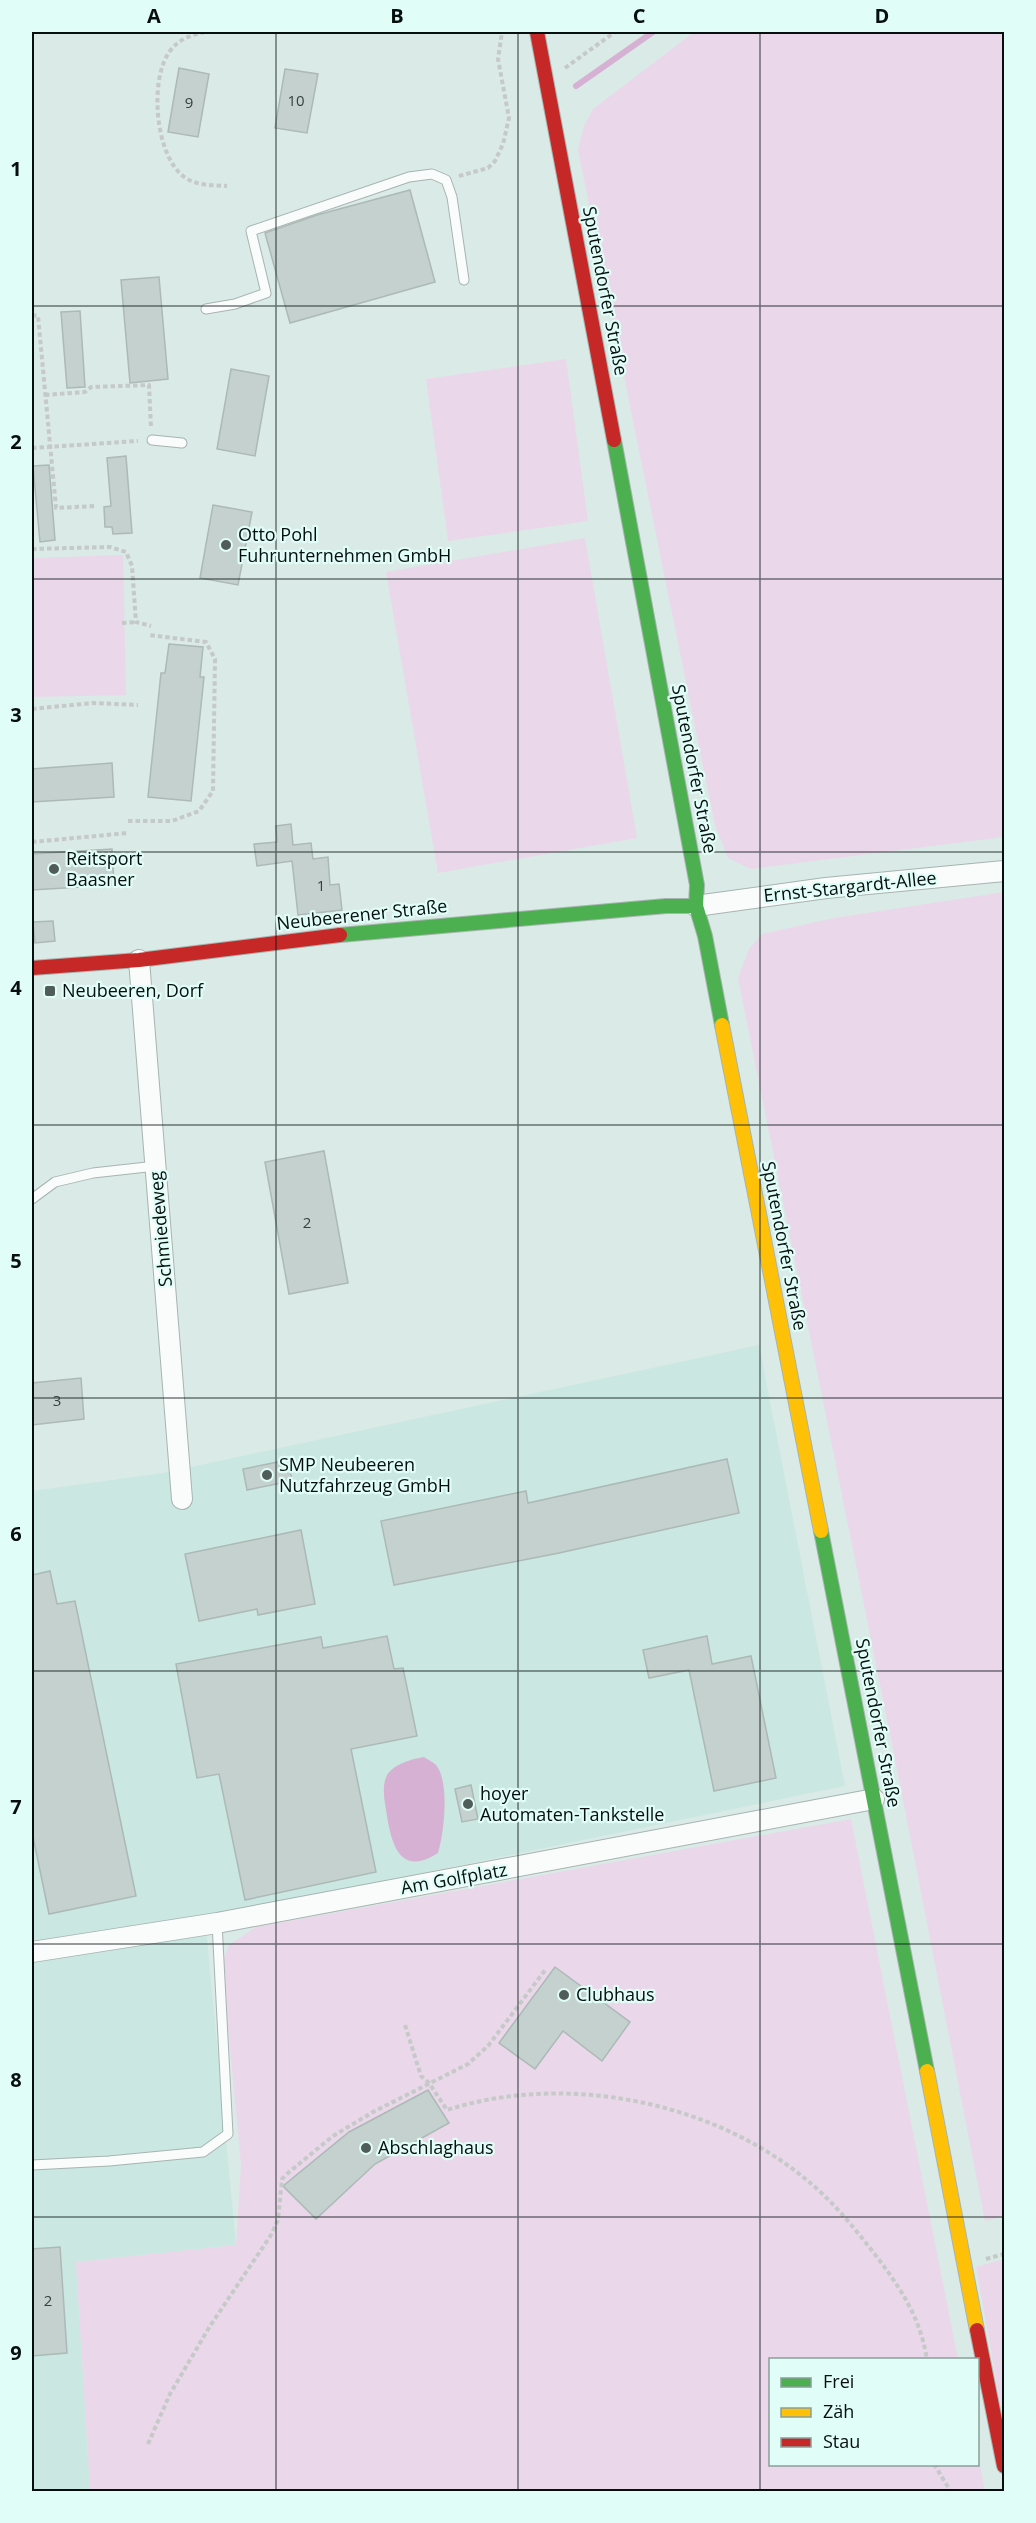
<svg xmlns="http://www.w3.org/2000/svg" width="1036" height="2523" viewBox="0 0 1036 2523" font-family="'Open Sans',sans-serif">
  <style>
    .built { fill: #cae7e1 }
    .green { fill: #ead8ea }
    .water { fill: #d7b1d3 }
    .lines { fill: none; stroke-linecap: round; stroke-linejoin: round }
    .stream { stroke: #d7b1d3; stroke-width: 6 }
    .building { fill: #c4d1ce; stroke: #acb9b6; stroke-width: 1.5 }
    .lane-casing { stroke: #a7b4b1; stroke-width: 11 }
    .street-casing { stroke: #a7b4b1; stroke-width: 22 }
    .fast-casing { stroke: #a7b4b1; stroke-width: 16 }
    .slow-casing { stroke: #a7b4b1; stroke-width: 16 }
    .jam-casing { stroke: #a7b4b1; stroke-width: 16 }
    .path { stroke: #c5c9c8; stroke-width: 4; stroke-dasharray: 4.5 3; stroke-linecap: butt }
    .lane { stroke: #f9fcfb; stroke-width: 9 }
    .street { stroke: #f9fcfb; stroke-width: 20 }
    .fast { stroke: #4caf50; stroke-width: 14 }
    .slow { stroke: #ffc107; stroke-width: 14 }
    .jam { stroke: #c62828; stroke-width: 14 }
    .grid { fill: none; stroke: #060f0e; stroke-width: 1.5; stroke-opacity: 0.55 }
    .poi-dot { fill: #505c5a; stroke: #e1fdf8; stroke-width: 2 }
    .labels { text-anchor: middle; stroke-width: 4.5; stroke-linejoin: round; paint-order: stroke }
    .number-label { font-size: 15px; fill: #36403f }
    .street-label { font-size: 18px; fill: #060f0e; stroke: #e1fdf8 }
    .poi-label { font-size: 18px; fill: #060f0e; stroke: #e1fdf8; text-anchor: start }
    .neatline { fill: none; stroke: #060f0e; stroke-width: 2 }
    .grid-label { font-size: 20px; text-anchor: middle; font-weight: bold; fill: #060f0e }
  </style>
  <rect width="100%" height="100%" fill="#daeae6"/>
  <path class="built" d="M759,1345l86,441 -640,132 31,327 -160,17 14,228 -58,1v-1000l131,-18z"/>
  <g class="green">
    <path d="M694,32h310v805l-253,32 -23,-11 -13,-33 -137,-675 6,-24 9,-17z"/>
    <path d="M566,359l22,162 -140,20 -22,-162z"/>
    <path d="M585,538l52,300 -199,35 -52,-301z"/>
    <path d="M123,555l3,140 -94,2v-139z"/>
    <path d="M1004,892v1324l-19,5 -90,-462 -157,-781 11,-29 13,-15 72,-16z"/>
    <path d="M851,1819l107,540 -188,1v104h208v-9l7,36h-899l4,-2 -14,-227 160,-17 5,-80 -19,-202 7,-18 27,-18z"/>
    <path d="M1004,2259v165l-28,-157z"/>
  </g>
  <path class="water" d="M424,1757c3,2 9,5 12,8 14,17 8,68 2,88 -36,23 -46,-5 -51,-37 -2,-13 -6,-29 0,-41 7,-11 25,-16 37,-18z"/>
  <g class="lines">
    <path class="stream" d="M576,86l77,-54"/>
  </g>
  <g class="building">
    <path d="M179,68l30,6 -11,63 -30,-5z"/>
    <path d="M285,69l33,5 -11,59 -32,-5z"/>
    <path d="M410,190l25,92 -145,41 -25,-90 52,-18z"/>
    <path d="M159,277l9,102 -38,4 -9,-103z"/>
    <path d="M80,311l5,76 -18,1 -6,-76z"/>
    <path d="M231,369l38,7 -14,80 -38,-7z"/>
    <path d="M126,456l6,77 -19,1 -1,-7h-7l-1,-20 7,-1 -4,-48z"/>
    <path d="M49,465l6,75 -15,2 -7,-76z"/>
    <path d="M213,505l39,7 -14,73 -38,-7z"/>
    <path d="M169,644l34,3 -3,30h4l-13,124 -43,-4 13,-124h4z"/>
    <path d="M112,763l2,34 -82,5v-33z"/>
    <path d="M291,824l2,21 18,-2 2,16 15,-2 2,28 9,-1 3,26 -44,5 -6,-54 -35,5 -3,-22 23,-2 -1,-16z"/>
    <path d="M112,849l2,36 -82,5v-36z"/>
    <path d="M53,921l2,20 -20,2 -2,-21z"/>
    <path d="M324,1151l24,132 -59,11 -24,-132z"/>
    <path d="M81,1378l3,41 -52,6v-42z"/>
    <path d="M727,1459l12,54 -180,40 -165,32 -13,-64 145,-30 2,12z"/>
    <path d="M288,1460l4,21 -45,9 -4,-21z"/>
    <path d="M301,1530l14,74 -57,11 -1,-6 -58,12 -14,-67z"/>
    <path d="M50,1571l7,33 18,-3 61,295 -87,18 -17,-82v-257z"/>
    <path d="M387,1636l7,33 9,-1 14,68 -66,13 25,123 -131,28 -26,-126 -22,4 -21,-114 145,-27 2,11z"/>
    <path d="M707,1636l5,28 39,-8 25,122 -62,13 -25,-121 -40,8 -6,-28z"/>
    <path d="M471,1785l7,34 -16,3 -7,-33z"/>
    <path d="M555,1967l75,55 -28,39 -39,-30 -28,38 -36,-26z"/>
    <path d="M428,2090l21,33 -74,41 -59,55 -33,-33 66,-54z"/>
    <path d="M60,2247l7,106 -35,3v-107z"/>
  </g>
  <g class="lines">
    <g class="lane-casing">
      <g id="lane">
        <path d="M206,309l29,-5 31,-11 -15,-62 158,-54 23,-3 14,6 6,17 12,83"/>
        <path d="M152,440l30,3"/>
        <path d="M32,1199l23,-17 38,-9 63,-7"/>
        <path d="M32,2165l77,-4 94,-9 25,-18 -11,-211"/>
      </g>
    </g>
    <g class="street-casing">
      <g id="street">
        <path d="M696,906l130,-18 178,-17"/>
        <path d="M139,960l43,539"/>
        <path d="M32,1952l185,-29 657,-124"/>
      </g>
    </g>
    <g class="fast-casing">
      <g id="fast">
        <path d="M614,440l83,445 -1,21 9,30 17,89"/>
        <path d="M340,935l326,-29h30"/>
        <path d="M821,1531l106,540"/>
      </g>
    </g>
    <g class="slow-casing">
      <g id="slow">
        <path d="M722,1025l99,506"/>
        <path d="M927,2071l50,259"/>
      </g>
    </g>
    <g class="jam-casing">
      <g id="jam">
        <path d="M537,32l77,408"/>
        <path d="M32,968l107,-8 201,-25"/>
        <path d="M977,2330l27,136"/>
      </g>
    </g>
    <g class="path">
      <path d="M205,32c-14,3 -26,7 -35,19 -21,28 -15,103 13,125 12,10 29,9 44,10"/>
      <path d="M565,68l50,-36"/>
      <path d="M459,176l29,-8 7,-7 8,-17 6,-26 -11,-59 4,-27"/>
      <path d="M32,315l6,1 18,192 39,-2"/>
      <path d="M45,395l40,-3 6,-5 58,-2 2,43"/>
      <path d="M32,448l106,-7"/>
      <path d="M32,549l78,-2 16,5 6,14 4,56 15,4"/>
      <path d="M122,623l14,-1"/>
      <path d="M32,709l61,-6 45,2"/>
      <path d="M128,821h44l27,-10 14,-20 2,-132 -9,-17 -57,-7"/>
      <path d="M32,842l96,-9"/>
      <path d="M405,2025l16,51 8,7 18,27c118,-38 266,-9 361,71 23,19 44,44 62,67 27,35 50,66 57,112"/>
      <path d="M986,2259l18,-5"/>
      <path d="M148,2444l22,-50 40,-68 61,-91 7,-15 4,-41 6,-6 45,-37 40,-24 95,-48 20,-18 58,-77"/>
      <path d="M934,2464l17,28"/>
    </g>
    <use href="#lane" class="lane"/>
    <use href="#street" class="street"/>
    <use href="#fast" class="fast"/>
    <use href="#slow" class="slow"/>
    <use href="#jam" class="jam"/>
  </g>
  <path class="grid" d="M276,32v2460M518,32v2460M760,32v2460M32,306h972M32,579h972M32,852h972M32,1125h972M32,1398h972M32,1671h972M32,1944h972M32,2217h972"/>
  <g class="poi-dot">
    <circle cx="226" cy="545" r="6"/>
    <circle cx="54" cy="869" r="6"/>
    <rect x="44" y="985" width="12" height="12" rx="3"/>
    <circle cx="267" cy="1475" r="6"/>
    <circle cx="468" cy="1804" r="6"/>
    <circle cx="564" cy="1995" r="6"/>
    <circle cx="366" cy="2148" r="6"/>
  </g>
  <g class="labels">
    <g class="number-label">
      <text x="296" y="106">10</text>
      <text x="189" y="108">9</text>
      <text x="321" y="891">1</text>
      <text x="307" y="1228">2</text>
      <text x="57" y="1406">3</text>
      <text x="48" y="2306">2</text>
    </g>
    <g class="street-label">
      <text transform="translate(605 291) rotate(79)" y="6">Sputendorfer Straße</text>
      <text transform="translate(694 769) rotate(79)" y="6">Sputendorfer Straße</text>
      <text transform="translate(850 887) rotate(-6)" y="6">Ernst-Stargardt-Allee</text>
      <text transform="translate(362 915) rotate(-6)" y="6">Neubeerener Straße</text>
      <text transform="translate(161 1229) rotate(-95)" y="6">Schmiedeweg</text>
      <text transform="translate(784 1246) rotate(79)" y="6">Sputendorfer Straße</text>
      <text transform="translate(878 1723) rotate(79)" y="6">Sputendorfer Straße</text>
      <text transform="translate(454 1879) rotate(-10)" y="6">Am Golfplatz</text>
    </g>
    <g class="poi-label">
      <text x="238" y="541">Otto Pohl<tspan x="238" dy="21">Fuhrunternehmen GmbH</tspan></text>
      <text x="66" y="865">Reitsport<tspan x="66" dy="21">Baasner</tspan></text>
      <text x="62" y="997">Neubeeren, Dorf</text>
      <text x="279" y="1471">SMP Neubeeren<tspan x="279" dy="21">Nutzfahrzeug GmbH</tspan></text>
      <text x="480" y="1800">hoyer<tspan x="480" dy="21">Automaten-Tankstelle</tspan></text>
      <text x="576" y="2001">Clubhaus</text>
      <text x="378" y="2154">Abschlaghaus</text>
    </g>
  </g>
  <rect width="1036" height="2523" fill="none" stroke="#e1fdf8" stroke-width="66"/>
  <rect x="769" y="2358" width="210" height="108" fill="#e1fdf8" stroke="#899e9a" stroke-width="1.5"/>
  <rect x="781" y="2378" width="30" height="9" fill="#4caf50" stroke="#899e9a" stroke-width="1.5"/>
  <text x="823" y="2388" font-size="18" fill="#060f0e">Frei</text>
  <rect x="781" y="2408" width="30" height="9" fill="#ffc107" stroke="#899e9a" stroke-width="1.5"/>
  <text x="823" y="2418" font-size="18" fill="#060f0e">Zäh</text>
  <rect x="781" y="2438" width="30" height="9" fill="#c62828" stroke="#899e9a" stroke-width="1.5"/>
  <text x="823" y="2448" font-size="18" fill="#060f0e">Stau</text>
  <rect x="33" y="33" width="970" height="2457" class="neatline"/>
  <g class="grid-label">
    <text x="154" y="23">A</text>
    <text x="397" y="23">B</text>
    <text x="639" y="23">C</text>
    <text x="882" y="23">D</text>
    <text x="16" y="176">1</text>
    <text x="16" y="449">2</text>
    <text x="16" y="722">3</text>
    <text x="16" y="995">4</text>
    <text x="16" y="1268">5</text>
    <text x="16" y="1541">6</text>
    <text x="16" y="1814">7</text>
    <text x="16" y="2087">8</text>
    <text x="16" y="2360">9</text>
  </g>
</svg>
